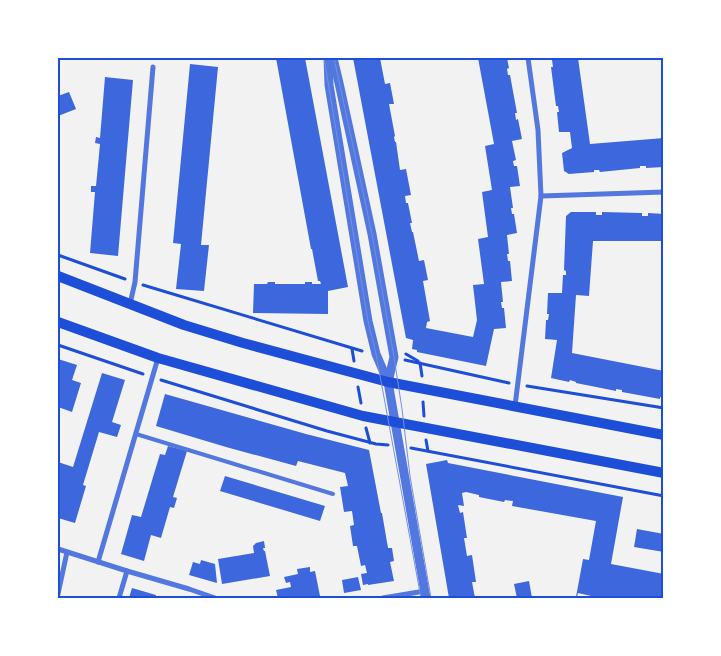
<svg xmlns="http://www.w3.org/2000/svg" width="721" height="656" viewBox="0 0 721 656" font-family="Arial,sans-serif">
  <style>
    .building { fill: #3d67dc }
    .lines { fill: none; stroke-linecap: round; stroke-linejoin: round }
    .path { stroke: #1d4ed8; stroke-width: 3 }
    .service { stroke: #5277de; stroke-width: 4 }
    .minor { stroke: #5277de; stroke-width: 5 }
    .tertiary { stroke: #5277de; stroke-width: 9 }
    .secondary { stroke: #1d4ed8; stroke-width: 10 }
    .tram { stroke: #7290e2; stroke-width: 1 }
    .neatline { fill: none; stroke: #1d4ed8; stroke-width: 2 }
  </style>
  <rect width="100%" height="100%" fill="#f2f2f2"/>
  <g class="building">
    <path d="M276,58h29l43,229 -20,4v23l-75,-1 1,-29h13l1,-2h7v2h30v-2h7v2h9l-1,-3h-2l-6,-32h-1z"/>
    <path d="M353,58h27l5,26 5,-1 4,21h-5l6,32 -1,1 1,5h1l4,28 6,-1 5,26 -6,1 1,7h2l4,20h-2l2,9h1l6,29 5,-1 4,20 -5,1 7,40 -3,1 -1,6 47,9 4,-17 -4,-35 11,-1 -6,-45 10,-2 -6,-45 10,-2 -7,-44 9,-2 -16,-86h29l2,10 -2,1 1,6h2l7,38h-2l1,7 2,-1 4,20 -10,2 4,19 -3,1 1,5h3l3,20 -10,1 3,21h-2l1,6h2l3,19 -10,2 2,19h-2l1,7h2l2,20 -11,1 2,20h-2l1,6h2l2,20 -12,1 -8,37 -69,-14v-2l-5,-1 1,-9 -7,-2z"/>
    <path d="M549,58h29l12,86 74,-6v29l-18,1v-2h-6v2l-40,4 -1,-2h-5v2l-25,2 -5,-3 -2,-18 10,-5 -2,-16h-11l-2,-20h2l-1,-6h-2l-5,-39h2l-1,-7h-2z"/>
    <path d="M190,64l28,3 -17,178h8l-5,46 -28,-2 5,-45 -8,-1z"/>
    <path d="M105,77l28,3 -15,176 -28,-3 5,-61h-4v-6h5l4,-42 -5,-1 1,-6 4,1z"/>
    <path d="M69,92l7,17 -18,7v-20z"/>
    <path d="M571,212h25v3h6v-3l40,1v3h6v-3l16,1v27h-71l-4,55 -13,-1 -4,58 92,18v27l-4,-1v2l-38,-7v-2l-6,-1v2l-40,-8v-1l-6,-2 -1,2 -18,-4 6,-38 -12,-1 1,-19h2l1,-6h-2l1,-21h14l1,-18h3v-4l-2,-1 2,-54z"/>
    <path d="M58,359l19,6 -5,15 9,3 -9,29 -14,-5z"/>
    <path d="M102,373l23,7 -13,42 9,3 -4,12 -18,-5 -16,53 3,1 -11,37 -17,-5v-56l15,5z"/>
    <path d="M165,394l141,40 63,16 12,63h1l6,35h4l2,13 -4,1 4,19 -26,4v-1l-5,1 -2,-11 6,-1 -2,-8 -4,1 -4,-20h-4l-3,-20 4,-1 -2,-14 -8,1 -4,-25 8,-1 -3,-13 -47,-12 -2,5 -70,-19 -70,-21z"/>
    <path d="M168,446l19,5 -14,46 4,1 -3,10 -4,-1 -9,31 -10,-3 -7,26 -23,-7 11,-39 9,2 19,-63 5,1z"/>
    <path d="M447,460l1,3 175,34 -12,67 53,10v24h-64l-22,-5 -1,4h-1l7,-38 6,1 7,-39 -84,-15 1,-5 -8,-1 -1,2 -25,-5v-2l-13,-3 -4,1 2,13 -6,-1 2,8 3,-1 4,26h-3l3,18 5,-1 4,27h-4l3,16h-26l-23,-134z"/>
    <path d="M225,476l100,30 -5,15 -100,-30z"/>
    <path d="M637,529l27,5v18l-30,-5z"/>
    <path d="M264,541l1,7h-2l1,3h1l5,25 -48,8 -4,-25 36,-6 -1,-7 3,-3z"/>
    <path d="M201,560l14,4 2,19 -28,-8 4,-13 7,2z"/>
    <path d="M310,567v5l5,-1 5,25 -16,2h-26l-2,-8 15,-3 -1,-5 -4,1 -2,-6 14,-3 -1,-5z"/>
    <path d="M358,577l3,13 -17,3 -2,-13z"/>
    <path d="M529,581l3,17h-15l-3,-14z"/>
    <path d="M132,588l24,7 -1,3h-26z"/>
  </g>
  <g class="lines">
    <g class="path">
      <path d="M58,255l67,24"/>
      <path d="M143,285l219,66"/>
      <path d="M58,345l85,29"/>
      <path d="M352,349l2,12"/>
      <path d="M406,354l12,7"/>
      <path d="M405,360l104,23"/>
      <path d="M420,363l2,13"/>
      <path d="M161,380l166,51 49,13 12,1"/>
      <path d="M527,386l137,22"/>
      <path d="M358,387l3,16"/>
      <path d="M423,402l1,14"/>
      <path d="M366,428l4,15"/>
      <path d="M426,440l2,11"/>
      <path d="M411,448l253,48"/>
    </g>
    <path class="service" d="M136,434l197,60"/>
    <g class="minor">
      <path d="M541,196l123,-4"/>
      <path d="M130,304l5,-22 18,-215"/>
      <path d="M515,406l26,-210 -3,-66 -10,-72"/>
      <path d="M58,549l69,22 62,18 26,9"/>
      <path d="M98,562l60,-204"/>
      <path d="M58,594l9,-42"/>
      <path d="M119,598l8,-27"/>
      <path d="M383,598l42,-7"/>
    </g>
    <g class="tertiary">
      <path d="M328,58l1,27 39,236 8,33 12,28 38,216"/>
      <path d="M333,58l6,25 33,151 22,123 -6,25"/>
    </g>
    <g class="secondary">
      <path d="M58,276l126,49 59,18 145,39 276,53"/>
      <path d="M58,322l100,36 205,58 301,57"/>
    </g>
    <g class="tram">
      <path d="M324,58l44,263 8,33 45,244"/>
      <path d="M334,58l38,176 22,123 8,52 8,67 21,122"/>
    </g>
  </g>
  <rect width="721" height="656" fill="none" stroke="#ffffff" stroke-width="118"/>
  <rect x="59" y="59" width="603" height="538" class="neatline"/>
</svg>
